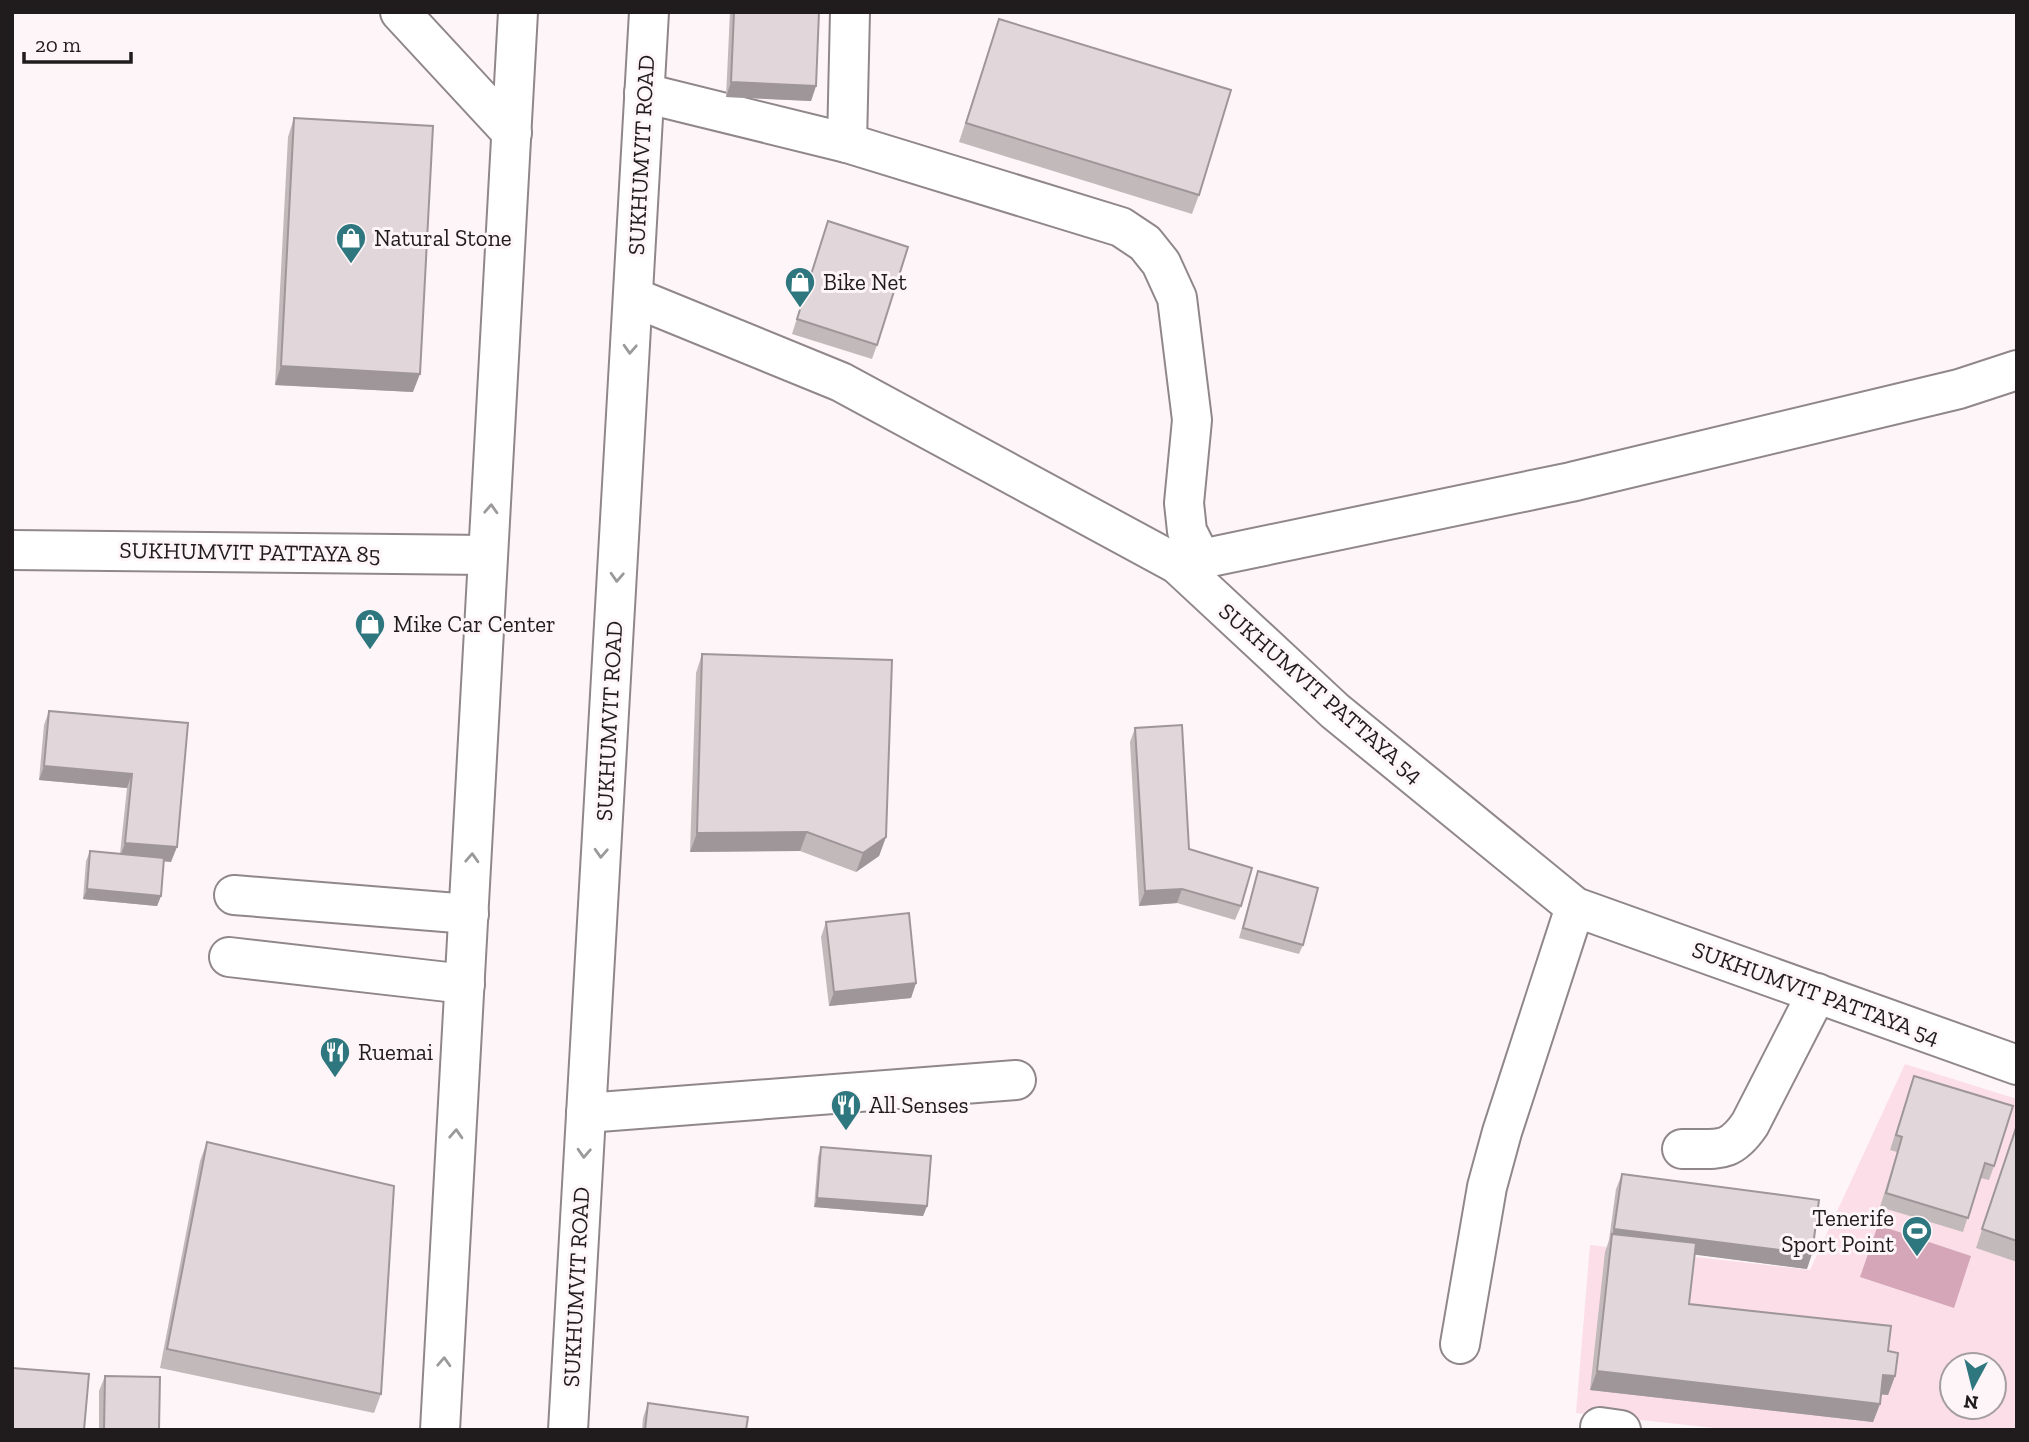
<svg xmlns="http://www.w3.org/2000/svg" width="2029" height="1442" viewBox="0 0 2029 1442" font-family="'Zilla Slab',serif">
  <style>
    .green { fill: #fcdee8; fill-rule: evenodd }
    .water { fill: #d5a6b7 }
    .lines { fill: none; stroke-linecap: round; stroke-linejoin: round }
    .minor-casing { stroke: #90878a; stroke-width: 42 }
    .highway-casing { stroke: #90878a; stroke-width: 42 }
    .minor { stroke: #fff; stroke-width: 38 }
    .highway { stroke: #fff; stroke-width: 38 }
    .wall { fill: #c2b9bb }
    .shaded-wall { fill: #9e9699 }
    .building { fill: #e1d7da; stroke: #9e9699; stroke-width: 2 }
    .oneway { stroke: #9b9999 }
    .labels { text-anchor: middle; stroke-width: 6; stroke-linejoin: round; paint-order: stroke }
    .street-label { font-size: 23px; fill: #201c1d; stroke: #fef5f8 }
    .poi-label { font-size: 23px; fill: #201c1d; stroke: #fef5f8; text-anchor: start }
  </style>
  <rect width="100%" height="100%" fill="#fef5f8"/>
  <path class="green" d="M1905,1064l112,35v331h-284l-157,-17 14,-168 220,25zM1952,1365h42v42h-42z"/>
  <path class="water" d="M1878,1225l93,31 -17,52 -94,-31z"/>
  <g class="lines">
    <g class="minor-casing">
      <g id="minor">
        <path d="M400,12l112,121"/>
        <path d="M644,93l203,50 274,84 24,16 16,20 16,35 15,122 -8,83 3,28 14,28"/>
        <path d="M847,143l3,-131"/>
        <path d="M633,297l208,85 336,182 158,147 240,196 442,158"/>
        <path d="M12,550l476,5"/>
        <path d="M1177,564l394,-82 388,-93 58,-19"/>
        <path d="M234,895l235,19"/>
        <path d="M229,957l236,27"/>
        <path d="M586,1113l430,-33"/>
        <path d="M1682,1149c35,-1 47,6 68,-25l67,-131"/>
        <path d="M1460,1344l27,-157 15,-55 73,-225"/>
        <path d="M1600,1430v-3l21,3"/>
      </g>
    </g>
    <g class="highway-casing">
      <g id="highway">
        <path d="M440,1430l78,-1418"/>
        <path d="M568,1430l81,-1418"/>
      </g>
    </g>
    <use href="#minor" class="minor"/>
    <use href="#highway" class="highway"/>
  </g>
  <g class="wall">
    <path d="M730,12h89l-3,74 -5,15 -85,-4z"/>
    <path d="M999,19l200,176 -7,19 -233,-72z"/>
    <path d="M294,118l119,274 -138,-7 13,-248z"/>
    <path d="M828,221l49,124 -5,14 -80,-25z"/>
    <path d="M702,654l184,183 -7,19 -23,16 -56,-21 -110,1 6,-179z"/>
    <path d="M49,711l139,12 -17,139 -7,-1 -3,35 -4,10 -74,-7 3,-38 4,-10 30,3 7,-66 -88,-8 5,-55z"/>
    <path d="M1135,728l54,121 52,57 -6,14 -58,-17 -38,3 -9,-164z"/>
    <path d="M1258,871l45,74 -4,9 -60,-16z"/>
    <path d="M826,922l90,61 -5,15 -82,8 -8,-69z"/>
    <path d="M1914,1076l80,90 -5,14 -9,-2 -17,54 -83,-25 17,-55 -7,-2z"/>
    <path d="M2017,1122v140l-41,-14z"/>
    <path d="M207,1142l174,252 -7,19 -214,-45 40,-207z"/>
    <path d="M821,1147l106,59 -4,10 -109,-9 4,-50z"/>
    <path d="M1622,1174l185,95 -113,-15 -5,50 199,47 7,25 -7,19 -7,-1 -1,10 -7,18 -283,-32 15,-138 4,-12 7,-51z"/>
    <path d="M105,1376l54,54h-60v-39z"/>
    <path d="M648,1403l98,27h-104l1,-12z"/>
  </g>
  <g class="shaded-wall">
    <path d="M731,82l85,4 -5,15 -85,-4z"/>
    <path d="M281,366l139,8 -7,18 -138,-7z"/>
    <path d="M44,766l88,8 -5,14 -88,-8z"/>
    <path d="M807,832l-7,19 -110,1 7,-19z"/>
    <path d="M886,837l-7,19 -23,16 7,-19z"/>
    <path d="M125,843l52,4 -6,15 -51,-5z"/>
    <path d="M87,889l74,7 -4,10 -74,-7z"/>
    <path d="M1182,889l-5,14 -38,3 6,-15z"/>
    <path d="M916,983l-5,15 -82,8 5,-14z"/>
    <path d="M817,1198l110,8 -4,10 -109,-9z"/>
    <path d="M1614,1229l198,25 -5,15 -196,-25v-7z"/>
    <path d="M1597,1371l283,33 -7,18 -283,-32z"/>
    <path d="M1883,1375l12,1 -7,19 -12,-1z"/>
  </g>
  <g class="building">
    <path d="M734,12h85l-3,74 -85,-4z"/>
    <path d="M999,19l232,71 -32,105 -233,-72z"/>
    <path d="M294,118l139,8 -13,248 -139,-8z"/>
    <path d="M828,221l80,26 -31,98 -80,-26z"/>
    <path d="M702,654l190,6 -6,177 -23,16 -56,-21 -110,1z"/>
    <path d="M49,711l139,12 -11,124 -52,-4 7,-69 -88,-8z"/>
    <path d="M1182,725l7,124 63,19 -11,38 -59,-17 -37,2 -10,-163z"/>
    <path d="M90,851l74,7 -3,38 -74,-7z"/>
    <path d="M1258,871l60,17 -15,57 -60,-17z"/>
    <path d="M909,913l7,70 -82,9 -8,-70z"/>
    <path d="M1914,1076l99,30 -19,60 -9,-3 -17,55 -82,-25 16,-56 -6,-2z"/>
    <path d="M2017,1125v116l-35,-12z"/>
    <path d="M207,1142l187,44 -13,208 -214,-45z"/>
    <path d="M821,1147l110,9 -4,50 -110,-8z"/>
    <path d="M1622,1174l197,26 -7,54 -198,-25z"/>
    <path d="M1612,1234l84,9 -7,61 202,22 -3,25 10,2 -3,23 -12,-1 -3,29 -283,-33z"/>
    <path d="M12,1368l77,6 -5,56h-72z"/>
    <path d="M105,1376l55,1 -1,53h-55z"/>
    <path d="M648,1403l100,14 -2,13h-101z"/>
  </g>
  <defs><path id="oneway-chevron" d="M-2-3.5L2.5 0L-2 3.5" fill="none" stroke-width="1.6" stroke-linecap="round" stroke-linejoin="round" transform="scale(1.75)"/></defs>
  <g class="oneway">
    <use href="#oneway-chevron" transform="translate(630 349) rotate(93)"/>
    <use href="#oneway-chevron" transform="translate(491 509) rotate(-87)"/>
    <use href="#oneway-chevron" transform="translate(617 577) rotate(93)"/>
    <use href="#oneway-chevron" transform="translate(601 853) rotate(93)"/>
    <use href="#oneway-chevron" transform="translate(472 858) rotate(-87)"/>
    <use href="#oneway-chevron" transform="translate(456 1134) rotate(-87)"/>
    <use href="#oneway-chevron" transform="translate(584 1153) rotate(93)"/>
    <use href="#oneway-chevron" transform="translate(444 1362) rotate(-87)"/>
  </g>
  <defs>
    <g id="shop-pin" transform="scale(1.575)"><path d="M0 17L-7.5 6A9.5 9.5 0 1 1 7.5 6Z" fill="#2f777f" stroke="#fef5f8"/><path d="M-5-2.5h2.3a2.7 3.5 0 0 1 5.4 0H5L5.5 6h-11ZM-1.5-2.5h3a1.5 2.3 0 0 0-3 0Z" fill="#fff"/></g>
    <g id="restaurant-pin" transform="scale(1.575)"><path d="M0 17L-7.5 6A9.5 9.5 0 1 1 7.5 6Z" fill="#2f777f" stroke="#fef5f8"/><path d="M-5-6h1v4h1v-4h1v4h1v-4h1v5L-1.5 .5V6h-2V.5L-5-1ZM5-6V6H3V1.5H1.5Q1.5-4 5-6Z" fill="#fff"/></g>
    <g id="stadium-pin" transform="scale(1.575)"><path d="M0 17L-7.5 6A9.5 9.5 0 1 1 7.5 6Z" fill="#2f777f" stroke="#fef5f8"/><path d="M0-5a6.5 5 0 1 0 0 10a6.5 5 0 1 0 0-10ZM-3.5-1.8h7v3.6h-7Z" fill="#fff"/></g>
  </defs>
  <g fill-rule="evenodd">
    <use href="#shop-pin" x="351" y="238"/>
    <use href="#shop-pin" x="800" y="282"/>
    <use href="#shop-pin" x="370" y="624"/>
    <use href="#restaurant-pin" x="335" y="1052"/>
    <use href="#restaurant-pin" x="846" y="1105"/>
    <use href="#stadium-pin" x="1917" y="1231"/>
  </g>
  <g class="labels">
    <g class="street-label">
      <text transform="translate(641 155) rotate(-87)" y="8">SUKHUMVIT ROAD</text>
      <text transform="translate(250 552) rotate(1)" y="8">SUKHUMVIT PATTAYA 85</text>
      <text transform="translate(1321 693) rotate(41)" y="8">SUKHUMVIT PATTAYA 54</text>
      <text transform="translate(609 721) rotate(-87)" y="8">SUKHUMVIT ROAD</text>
      <text transform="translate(1816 993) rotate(20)" y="8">SUKHUMVIT PATTAYA 54</text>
      <text transform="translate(576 1287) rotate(-87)" y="8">SUKHUMVIT ROAD</text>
    </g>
    <g class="poi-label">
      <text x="374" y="246">Natural Stone</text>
      <text x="823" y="290">Bike Net</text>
      <text x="393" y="632">Mike Car Center</text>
      <text x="358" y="1060">Ruemai</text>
      <text x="869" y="1113">All Senses</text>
      <text x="1894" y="1226" text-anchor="end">Tenerife<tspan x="1894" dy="26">Sport Point</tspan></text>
    </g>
  </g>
  <rect width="2029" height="1442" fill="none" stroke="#201c1d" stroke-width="28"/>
  <g transform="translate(1973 1386) rotate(187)"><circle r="33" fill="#fef5f8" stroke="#a59ea0" stroke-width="2"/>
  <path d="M0-5L12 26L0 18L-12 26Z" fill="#2f777f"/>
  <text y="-10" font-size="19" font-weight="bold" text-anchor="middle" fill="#201c1d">N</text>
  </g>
  <path d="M24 52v10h107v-10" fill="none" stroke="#201c1d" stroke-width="3.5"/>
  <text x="35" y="52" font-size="21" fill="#201c1d" stroke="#fef5f8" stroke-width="5" paint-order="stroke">20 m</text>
</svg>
